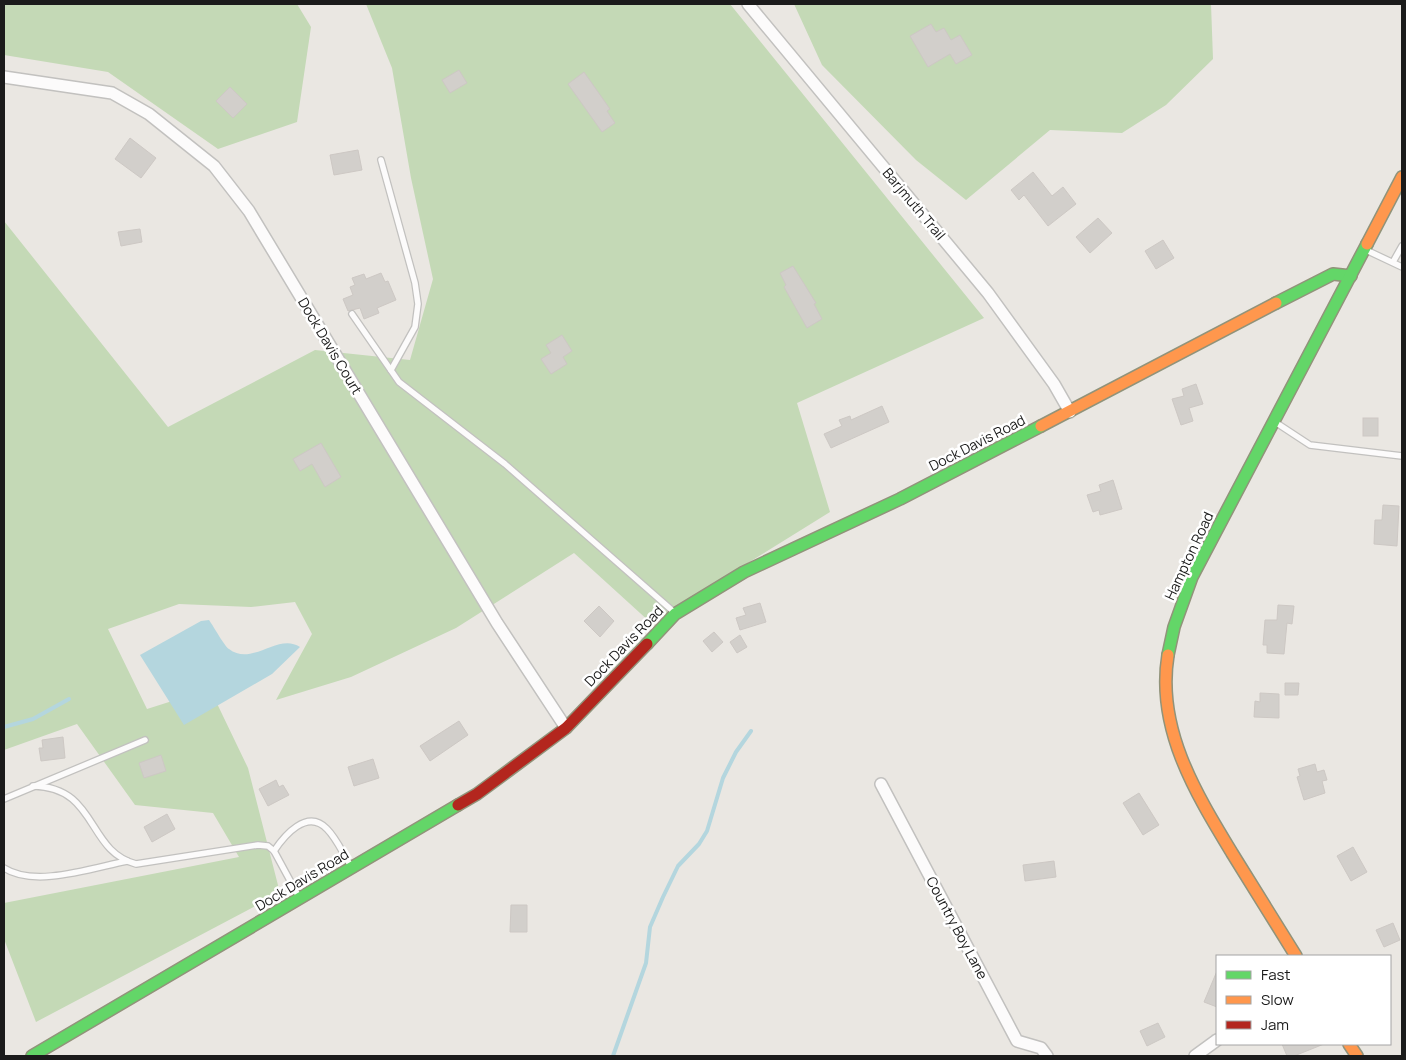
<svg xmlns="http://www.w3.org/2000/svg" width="1406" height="1060" viewBox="0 0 1406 1060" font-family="Manrope,sans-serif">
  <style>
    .forest { fill: #c4d9b6 }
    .water { fill: #b4d6de }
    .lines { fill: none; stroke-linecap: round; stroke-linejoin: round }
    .stream { stroke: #b4d6de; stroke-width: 4 }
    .building { fill: #d2cfcb; stroke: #cdc8c4 }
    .lane-casing { stroke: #c2c1bf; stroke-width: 8 }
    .street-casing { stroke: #c2c1bf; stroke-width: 14 }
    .fast-casing { stroke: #91937a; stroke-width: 14 }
    .slow-casing { stroke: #91937a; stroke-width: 14 }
    .jam-casing { stroke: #91937a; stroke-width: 14 }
    .lane { stroke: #fcfbfb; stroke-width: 5.5 }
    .street { stroke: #fcfbfb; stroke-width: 11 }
    .fast { stroke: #63d668; stroke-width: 11 }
    .slow { stroke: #ff974d; stroke-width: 11 }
    .jam { stroke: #b3261e; stroke-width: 11 }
    .labels { text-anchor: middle; stroke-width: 5; stroke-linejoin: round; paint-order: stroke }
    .street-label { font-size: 14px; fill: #1b1b1b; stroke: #fff }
  </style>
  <rect width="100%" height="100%" fill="#eae7e2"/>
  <g class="forest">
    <path d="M4,4h293l14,23 -14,95 -79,27 -110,-77 -104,-17z"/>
    <path d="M366,4h364l254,314 -187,85 33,109 -179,111 -77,-70 -118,75 -105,49 -75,23 36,-66 -17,-32 -44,5 -72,-3 -71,25 39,80 63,-20 38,79 32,125 -244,129 -32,-83v-36l235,-46 -26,-44 -78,-8 -58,-81 -73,26v-529l164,206 147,-77 95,10 23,-81 -22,-101 -19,-110z"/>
    <path d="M794,4h417l2,55 -47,46 -44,28 -72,-3 -84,70 -50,-40 -94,-95z"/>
  </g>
  <path class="water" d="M209,620c5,7 16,27 20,29 23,18 49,-17 71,-2l-28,27 -88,51 -44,-70 61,-34z"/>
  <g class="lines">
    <g class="stream">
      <path d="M4,727l29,-8 36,-20"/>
      <path d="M613,1056l33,-93 4,-36 13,-30 15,-31 21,-22 8,-13 16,-53 13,-26 15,-21"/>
    </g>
  </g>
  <g class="building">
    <path d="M931,24l5,8 8,-4 7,12 9,-5 12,20 -16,9 -6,-10 -22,13 -18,-31z"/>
    <path d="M459,70l8,13 -17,10 -8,-13z"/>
    <path d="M584,72l26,37 -3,2 8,12 -13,9 -34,-48z"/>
    <path d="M230,87l17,17 -14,14 -17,-17z"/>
    <path d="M130,138l26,20 -15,20 -26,-19z"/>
    <path d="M358,150l4,20 -28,5 -4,-20z"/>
    <path d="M1033,172l19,24 11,-9 13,17 -28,22 -24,-31 -5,5 -8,-10z"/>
    <path d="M1098,218l14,15 -22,20 -14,-16z"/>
    <path d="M140,229l2,13 -21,4 -3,-14z"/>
    <path d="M1163,240l11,18 -18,11 -11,-18z"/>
    <path d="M793,266l23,37 -2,1 8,15 -15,9 -23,-41 2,-2 -6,-12z"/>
    <path d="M381,273l4,9 3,-1 8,19 -19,8 2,5 -15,6 -4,-11 -12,3 -5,-12 10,-4 -3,-8 5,-2 -3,-7 12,-4 2,5z"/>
    <path d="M562,335l10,16 -9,6 4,7 -16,10 -10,-15 10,-6 -5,-8z"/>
    <path d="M1196,384l7,20 -14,4 4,13 -12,4 -9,-26 12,-3 -2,-7z"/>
    <path d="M882,406l7,16 -58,26 -7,-14 18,-8 -3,-6 11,-4 1,4z"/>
    <rect x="1363" y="418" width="15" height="18"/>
    <path d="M321,443l20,34 -16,10 -13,-23 -12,7 -7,-12z"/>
    <path d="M1113,480l9,29 -22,6 -1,-5 -6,2 -6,-17 14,-4 -2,-6z"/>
    <path d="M1383,505l16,1 -2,40 -23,-2 1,-24h7z"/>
    <path d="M760,603l6,19 -26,8 -4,-12 10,-3 -3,-7z"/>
    <path d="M1278,605l16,1 -2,18 -5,-1 -3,31 -17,-1v-8h-4l2,-25h12z"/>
    <path d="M599,606l15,15 -14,16 -16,-16z"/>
    <path d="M714,632l9,10 -11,10 -9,-11z"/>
    <path d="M740,635l7,12 -10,6 -7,-11z"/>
    <path d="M1285,683h14l-1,12h-13z"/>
    <path d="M1260,693l19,1v24l-25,-1 1,-16 5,1z"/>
    <path d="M459,721l9,14 -38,26 -10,-15z"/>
    <path d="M63,737l2,21 -24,3 -2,-13h4l-1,-8z"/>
    <path d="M161,755l5,16 -22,7 -5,-15z"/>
    <path d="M373,759l6,19 -25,8 -6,-19z"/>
    <path d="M1315,764l2,8 7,-2 3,10 -5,1 3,12 -21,7 -7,-23 3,-1 -2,-7z"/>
    <path d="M276,780l3,7 4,-2 6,10 -21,11 -9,-17z"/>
    <path d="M1139,793l20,32 -16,10 -20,-32z"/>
    <path d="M167,814l8,15 -23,13 -8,-15z"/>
    <path d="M1353,847l14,25 -16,9 -14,-25z"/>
    <path d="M1054,861l2,16 -31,4 -2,-16z"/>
    <path d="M511,905h16v27h-17z"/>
    <path d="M1393,923l7,17 -16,7 -8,-17z"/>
    <path d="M1217,971v36l-13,-5z"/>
    <path d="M1158,1023l7,14 -18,9 -7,-15z"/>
    <path d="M1282,1044h42l-30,12h-7z"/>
  </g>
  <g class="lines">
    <g class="lane-casing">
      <g id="lane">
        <path d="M381,160l34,123 3,21 -3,23 -24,43"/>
        <path d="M1366,250l36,17"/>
        <path d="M1393,262l9,-16"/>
        <path d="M352,314l47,68 106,82 169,148"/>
        <path d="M1275,422l35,23 92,11"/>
        <path d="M33,786c65,1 53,65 103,78l122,-19 10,1 6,5 25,46"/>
        <path d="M4,799l141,-59"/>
        <path d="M274,851c10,-15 33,-43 53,-22 10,10 16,25 24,37"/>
        <path d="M4,868c31,20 88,0 123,-7"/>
      </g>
    </g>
    <g class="street-casing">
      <g id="street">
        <path d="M748,4l240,289 66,91 16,28"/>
        <path d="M4,77l108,16 37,21 65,52 35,45 248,412 69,105"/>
        <path d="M881,784l136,257 24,7 6,8"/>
        <path d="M1195,1056l22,-16"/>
      </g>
    </g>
    <g class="fast-casing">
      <g id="fast">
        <path d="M1276,303l57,-29 18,2"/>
        <path d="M647,644l28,-30 69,-42 156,-73 141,-73"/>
        <path d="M1168,655l6,-28 18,-50 175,-333"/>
        <path d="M32,1056l426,-251"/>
      </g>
    </g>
    <g class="slow-casing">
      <g id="slow">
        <path d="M1367,244l35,-67"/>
        <path d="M1041,426l235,-123"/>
        <path d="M1168,655c-12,73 27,137 64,198 21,34 43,69 64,103"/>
        <path d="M1349,1044l8,12"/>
      </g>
    </g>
    <g class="jam-casing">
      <path id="jam" d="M458,805l19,-11 89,-66 81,-84"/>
    </g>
    <use href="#lane" class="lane"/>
    <use href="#street" class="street"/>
    <use href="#fast" class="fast"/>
    <use href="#slow" class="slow"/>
    <use href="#jam" class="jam"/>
  </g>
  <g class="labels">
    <g class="street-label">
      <text transform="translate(914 204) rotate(50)" y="5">Barjmuth Trail</text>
      <text transform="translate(330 346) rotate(59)" y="5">Dock Davis Court</text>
      <text transform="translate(977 443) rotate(-27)" y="5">Dock Davis Road</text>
      <text transform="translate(1189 556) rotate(-65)" y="5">Hampton Road</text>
      <text transform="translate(624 646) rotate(-46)" y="5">Dock Davis Road</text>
      <text transform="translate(302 880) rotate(-31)" y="5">Dock Davis Road</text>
      <text transform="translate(957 928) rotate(62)" y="5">Country Boy Lane</text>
    </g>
  </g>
  <rect width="1406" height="1060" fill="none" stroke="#1b1b1b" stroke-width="10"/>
  <rect x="1216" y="955" width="175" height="90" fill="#ffffff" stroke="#a4a4a4"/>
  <rect x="1226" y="971" width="25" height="8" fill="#63d668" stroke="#a4a4a4"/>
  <text x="1261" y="980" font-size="15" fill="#1b1b1b">Fast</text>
  <rect x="1226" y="996" width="25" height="8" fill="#ff974d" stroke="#a4a4a4"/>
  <text x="1261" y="1005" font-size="15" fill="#1b1b1b">Slow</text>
  <rect x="1226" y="1021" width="25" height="8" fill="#b3261e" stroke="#a4a4a4"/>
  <text x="1261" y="1030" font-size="15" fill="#1b1b1b">Jam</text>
</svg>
